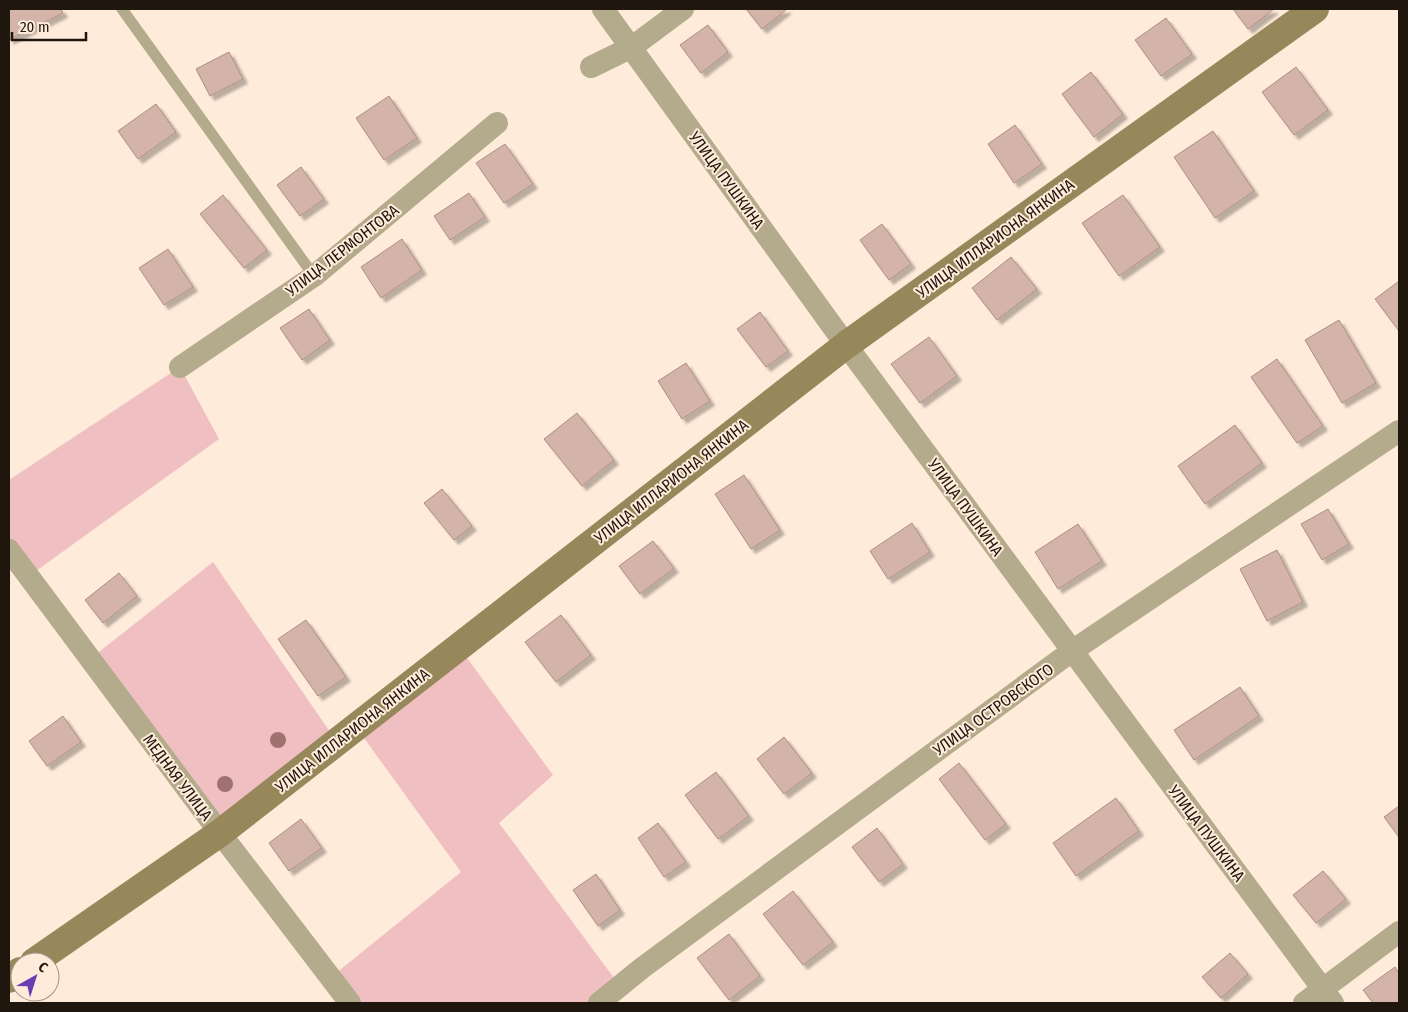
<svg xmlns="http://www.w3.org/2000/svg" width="1408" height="1012" viewBox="0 0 1408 1012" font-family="'Fira Sans Condensed',sans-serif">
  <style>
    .green { fill: #f0bfc2 }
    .building { fill: #d4b4a9; stroke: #ad8e83; filter: url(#shadow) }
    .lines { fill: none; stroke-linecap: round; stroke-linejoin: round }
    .lane { stroke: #b4aa8c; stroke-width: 11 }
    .street { stroke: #b4aa8c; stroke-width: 22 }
    .secondary { stroke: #97885b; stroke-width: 28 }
    .tree { fill: #9f7171 }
    .labels { text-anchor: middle; stroke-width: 4; stroke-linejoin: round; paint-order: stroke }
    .street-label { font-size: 16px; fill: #1f160e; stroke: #feebd9 }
  </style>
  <defs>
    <filter id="shadow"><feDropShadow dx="4.5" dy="4.5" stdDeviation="1" flood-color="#0004"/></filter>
  </defs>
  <rect width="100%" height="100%" fill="#feebd9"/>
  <g class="green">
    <path d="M180,367l39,72 -190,137 -20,-26v-70z"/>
    <path d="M213,562l124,180 -117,91 -130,-174z"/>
    <path d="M459,647l94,128 -54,48 121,163 -21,17h-249l-20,-25 131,-106 -105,-145z"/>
  </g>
  <g class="building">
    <path d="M9,9h52l2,4 -54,27z"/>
    <path d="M746,9h41l-25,20z"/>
    <path d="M1233,9h41l-26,20z"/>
    <path d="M1166,18l26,36 -31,22 -26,-36z"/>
    <path d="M708,25l20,27 -27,21 -21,-28z"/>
    <path d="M229,52l14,27 -33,17 -14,-27z"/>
    <path d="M1296,67l32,43 -34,25 -32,-43z"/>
    <path d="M1091,72l32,42 -29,23 -32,-43z"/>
    <path d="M389,96l28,42 -33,22 -28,-42z"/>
    <path d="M156,104l20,28 -38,27 -20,-28z"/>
    <path d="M1015,125l27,39 -28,19 -26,-39z"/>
    <path d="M1213,131l41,60 -39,27 -41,-61z"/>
    <path d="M505,144l28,40 -29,19 -28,-40z"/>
    <path d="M301,167l23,32 -24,17 -23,-31z"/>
    <path d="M469,193l16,24 -35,23 -16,-24z"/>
    <path d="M223,195l44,55 -23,18 -44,-54z"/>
    <path d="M1123,195l37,52 -41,29 -37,-53z"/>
    <path d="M882,224l29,40 -22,16 -29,-40z"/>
    <path d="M402,239l20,31 -41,28 -20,-31z"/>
    <path d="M168,249l25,38 -29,18 -25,-37z"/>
    <path d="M1011,257l26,32 -40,31 -25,-32z"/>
    <path d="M1399,281v50l-24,-32z"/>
    <path d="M309,309l21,31 -28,20 -22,-32z"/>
    <path d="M760,312l28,39 -22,16 -29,-38z"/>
    <path d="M1339,320l37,63 -34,20 -37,-63z"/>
    <path d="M929,337l28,39 -37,27 -29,-39z"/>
    <path d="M1277,359l46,67 -26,17 -46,-66z"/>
    <path d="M686,363l24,38 -28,18 -24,-38z"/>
    <path d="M577,413l37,47 -32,26 -38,-47z"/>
    <path d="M1235,425l27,38 -57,41 -27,-38z"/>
    <path d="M744,475l36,55 -29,19 -36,-55z"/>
    <path d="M442,489l30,37 -18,14 -30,-37z"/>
    <path d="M1328,509l21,35 -27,16 -21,-36z"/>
    <path d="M912,523l18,29 -42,27 -18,-28z"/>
    <path d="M1078,524l24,37 -44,28 -23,-37z"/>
    <path d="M653,541l21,27 -34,26 -21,-28z"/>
    <path d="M1277,550l26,52 -36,19 -27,-52z"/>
    <path d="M119,573l18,23 -34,27 -18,-23z"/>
    <path d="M561,615l30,40 -35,27 -31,-40z"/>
    <path d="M306,620l40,57 -28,19 -40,-57z"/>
    <path d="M1240,687l19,29 -65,44 -20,-30z"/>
    <path d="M63,716l18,26 -34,24 -18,-25z"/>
    <path d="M784,737l28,36 -28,21 -27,-35z"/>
    <path d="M959,763l47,61 -21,16 -46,-61z"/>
    <path d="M716,772l33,44 -31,23 -33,-44z"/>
    <path d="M1116,798l23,33 -63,45 -23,-33z"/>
    <path d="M1399,806v31l-15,-20z"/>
    <path d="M301,819l21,29 -33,23 -20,-28z"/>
    <path d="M658,823l28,39 -22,15 -26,-39z"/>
    <path d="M877,828l26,36 -24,18 -27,-35z"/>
    <path d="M1323,871l23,28 -30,24 -23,-28z"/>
    <path d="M596,874l24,36 -22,16 -25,-36z"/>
    <path d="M793,891l40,51 -30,23 -40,-51z"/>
    <path d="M729,934l31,42 -31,24 -32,-42z"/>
    <path d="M1230,953l18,21 -27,24 -19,-21z"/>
    <path d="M1395,967l4,6v30h-26l-10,-13z"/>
  </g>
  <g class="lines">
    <path class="lane" d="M122,9l192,267"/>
    <g class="street">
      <path d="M603,9l243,336 487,658"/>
      <path d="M591,67l41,-20 51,-38"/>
      <path d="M180,367l134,-91 183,-153"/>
      <path d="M9,550l211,283 130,170"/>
      <path d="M599,1003l43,-35 430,-317 327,-220"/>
      <path d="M1304,1003l95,-71"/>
    </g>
    <g class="secondary">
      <path d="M34,962l186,-129 626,-488 469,-336"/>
      <path d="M9,979l11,-8"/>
    </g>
  </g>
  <g class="tree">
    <circle cx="278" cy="740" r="8"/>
    <circle cx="225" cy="784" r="8"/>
  </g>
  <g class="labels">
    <g class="street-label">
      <text transform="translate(727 180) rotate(54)" y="6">УЛИЦА ПУШКИНА</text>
      <text transform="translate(995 238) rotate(-36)" y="6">УЛИЦА ИЛЛАРИОНА ЯНКИНА</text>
      <text transform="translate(342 250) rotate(-38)" y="6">УЛИЦА ЛЕРМОНТОВА</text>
      <text transform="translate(671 481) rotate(-38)" y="6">УЛИЦА ИЛЛАРИОНА ЯНКИНА</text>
      <text transform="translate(966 507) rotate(54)" y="6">УЛИЦА ПУШКИНА</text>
      <text transform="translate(993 709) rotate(-36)" y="6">УЛИЦА ОСТРОВСКОГО</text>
      <text transform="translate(352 730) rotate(-38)" y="6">УЛИЦА ИЛЛАРИОНА ЯНКИНА</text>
      <text transform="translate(178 777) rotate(53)" y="6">МЕДНАЯ УЛИЦА</text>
      <text transform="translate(1207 833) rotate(53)" y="6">УЛИЦА ПУШКИНА</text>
    </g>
  </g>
  <rect width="1408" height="1012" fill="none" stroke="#1f160e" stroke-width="20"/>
  <g transform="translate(35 977) rotate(39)"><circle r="24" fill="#feebd9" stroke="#a59688"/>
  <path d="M0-4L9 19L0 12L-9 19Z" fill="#6b3cb4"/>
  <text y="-8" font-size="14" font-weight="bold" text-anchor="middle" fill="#1f160e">С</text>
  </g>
  <path d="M12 32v8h74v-8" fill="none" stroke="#1f160e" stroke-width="2.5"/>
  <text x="20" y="32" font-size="15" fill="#1f160e" stroke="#feebd9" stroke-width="4" paint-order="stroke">20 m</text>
</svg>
